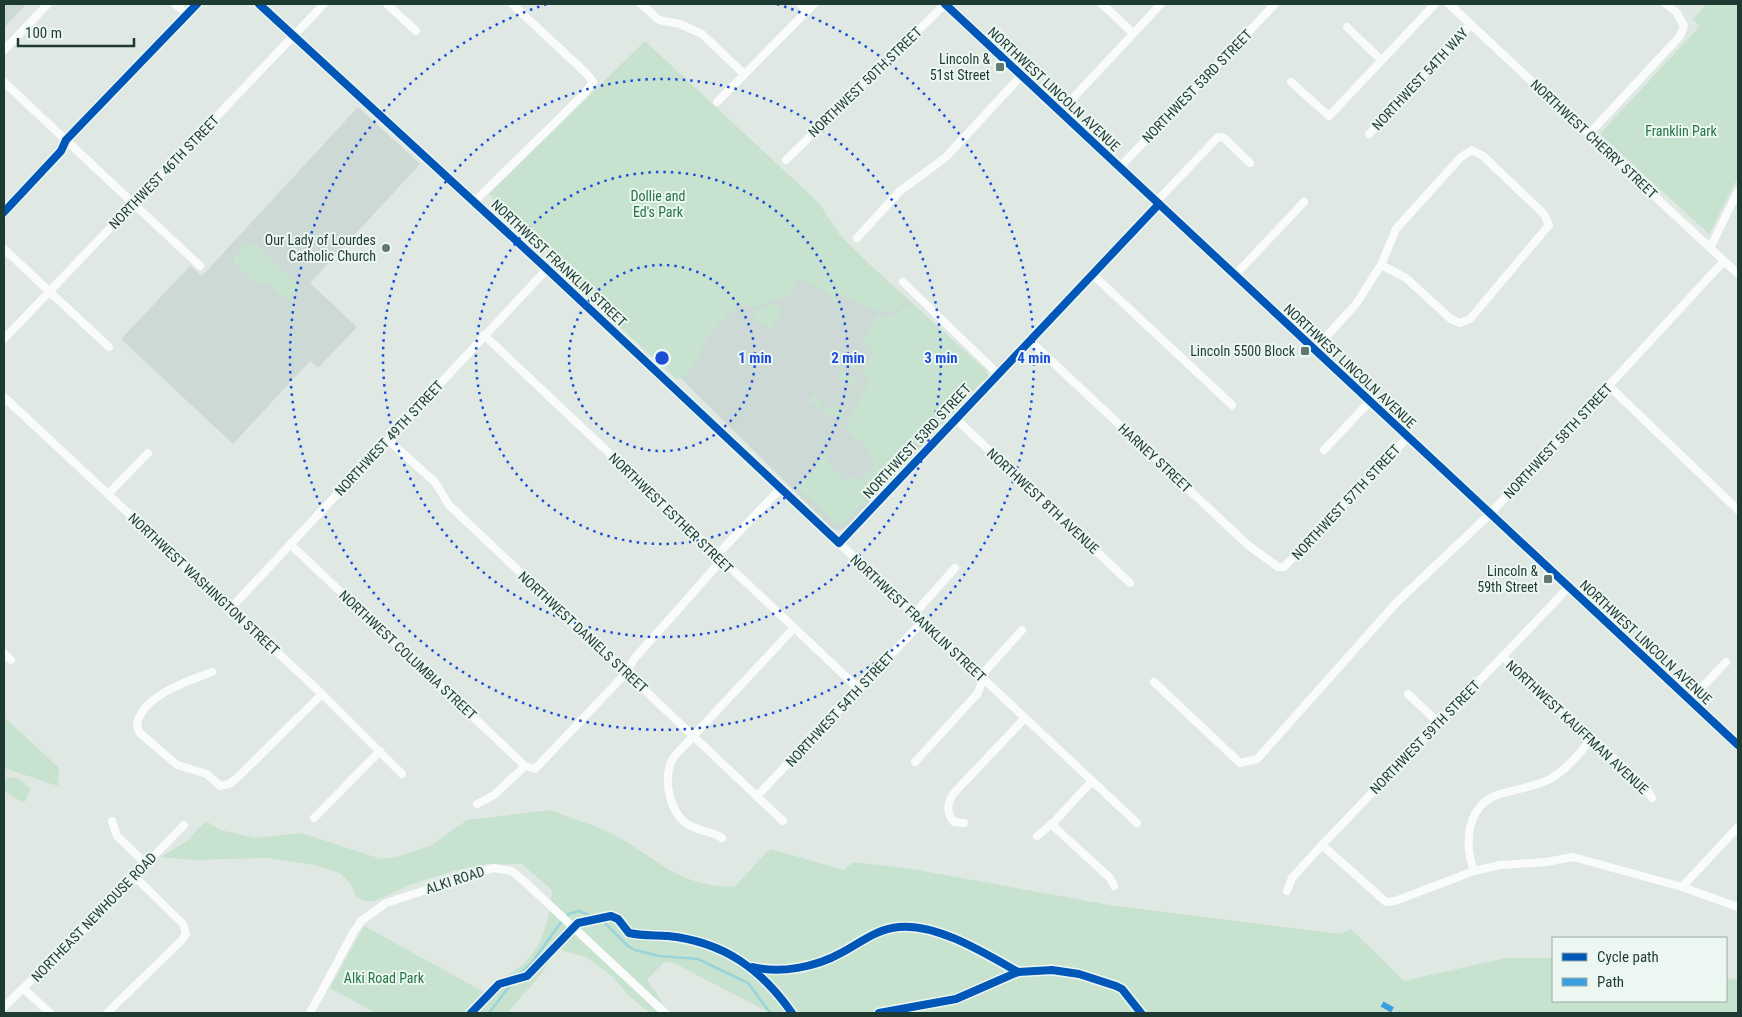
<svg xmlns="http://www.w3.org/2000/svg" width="1742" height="1017" viewBox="0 0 1742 1017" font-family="'Roboto Condensed',sans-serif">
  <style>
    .built { fill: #cdd9d4 }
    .green { fill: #c7e2cf }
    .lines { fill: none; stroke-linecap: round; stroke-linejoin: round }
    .stream { stroke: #9cd3da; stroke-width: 2.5 }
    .minor { stroke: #fafcfb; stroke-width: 8 }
    .tertiary { stroke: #fafcfb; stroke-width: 10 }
    .quiet { stroke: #3c9ee2; stroke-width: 6; stroke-dasharray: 12 6; stroke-linecap: butt }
    .cycleway-casing { stroke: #edf7f2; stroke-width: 11 }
    .cycleway { stroke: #0057b8; stroke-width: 8 }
    .ring { fill: none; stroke: #1d4ed8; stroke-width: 2.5; stroke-dasharray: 2.5 5 }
    .poi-dot { fill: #617871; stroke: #edf7f2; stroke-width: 2 }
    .labels { text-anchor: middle; stroke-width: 4; stroke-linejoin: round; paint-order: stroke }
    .poi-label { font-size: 14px; fill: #1d3b33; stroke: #edf7f2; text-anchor: end }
    .street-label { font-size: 14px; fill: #1d3b33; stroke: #edf7f2 }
    .park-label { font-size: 14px; fill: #247542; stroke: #edf7f2 }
    .centre { fill: #1d4ed8; stroke: #edf7f2; stroke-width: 2.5 }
    .ring-label { font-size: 15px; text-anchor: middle; font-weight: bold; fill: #1d4ed8; stroke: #edf7f2; stroke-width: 4; stroke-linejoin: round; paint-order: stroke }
  </style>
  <rect width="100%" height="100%" fill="#e0e8e4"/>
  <g class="built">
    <path d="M4,4h22l-22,24z"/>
    <path d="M358,107l62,57 -110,119 47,44 -39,41 -8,-7 -77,83 -112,-105 69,-73 12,10z"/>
    <path d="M809,209l177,162v6l-141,151 -6,3 -6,-2 -173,-171z"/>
  </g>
  <g class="green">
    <path d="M1707,4h31v173l-29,57 -109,-100 100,-108 -7,-7z"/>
    <path d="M645,41l174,162 21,32 36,36 32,28c-19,26 -44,6 -66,-5l-7,7 -4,-1 -3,-7 -28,-14 -10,16 -38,13 -8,-4 -2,2 -4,-1c-9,9 -20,18 -28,28 -10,13 -15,45 -34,46l-121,-112 4,-5 -70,-68z"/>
    <path d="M255,244l44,41v5l-9,9h-5l-17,-16h-13l-21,-19v-6l12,-13z"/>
    <path d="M912,303l74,67 3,7 -11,7 -130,135 -7,5h-4l-39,-35 -1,-4 19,-18 6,-15 6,3 -4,4 23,22 5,-5 4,4c6,-1 9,-4 13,-8 15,-16 -14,-33 -24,-44l23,-45 -4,-9 -15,-8 1,-3 12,9 11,-20 -9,-5 2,-2 16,9 -20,-13 15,-26c12,5 25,-5 35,-12z"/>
    <path d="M774,304l8,5 -11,20 -19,-10 3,-6 -3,-2z"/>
    <path d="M841,370l20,12 -20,37 -7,-4 -4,1 -21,-15 4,-7 9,5 -3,5 9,5 4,-5 11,6 13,-24 -19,-8z"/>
    <path d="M4,717l55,51 -1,18 -54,-18z"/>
    <path d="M9,777l10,2 12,10 -7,14 -20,-12v-9z"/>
    <path d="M551,810c21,9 45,15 65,26 45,25 62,50 118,51l36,-38 74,21 9,-8 59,7 197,36 231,29 11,-5 53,52 102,-23h47v43h173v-23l12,2v33h-968l-96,-50 -10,-1 -17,18 14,20 -2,13h-9l-22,-18 -15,-18 -27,-20 -22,-6 -5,-4 -20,30 -32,36h-131l-46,-25 34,-62 122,67c10,-12 22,-17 34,-26 23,-18 30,-50 32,-77l-30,-26h-35l-34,7 -41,13 -37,17h-11l-8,-5 -6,-13 -10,-10 -26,-8 -47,-7 -74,2 -32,-3 26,-16 19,-20 14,9 35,8 46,-5 80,26 19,-3 32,-11 35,-25z"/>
  </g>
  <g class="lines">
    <path class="stream" d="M489,1013l29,-38 13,-11 30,-42 8,-8 10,-3 24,10 25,25 7,4 24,6 39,3 50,24 22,30"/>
    <g class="minor">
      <path d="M175,4l12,10"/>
      <path d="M259,4l288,265 590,554"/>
      <path d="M387,4l29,27"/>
      <path d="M641,4l18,16 21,4 22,10 42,40"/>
      <path d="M800,4l7,7"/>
      <path d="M1102,4l31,29"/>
      <path d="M1449,4l289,270"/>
      <path d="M1347,27l34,33"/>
      <path d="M4,50l44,-46"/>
      <path d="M4,82l196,184"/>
      <path d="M1291,82l38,34 106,-112"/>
      <path d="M717,102l97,-98"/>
      <path d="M1060,112l101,-108"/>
      <path d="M1369,134l102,-110"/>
      <path d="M1589,134l91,-98 4,-10 -7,-13 -11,-9"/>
      <path d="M1472,150l11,6 61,58 5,11 -79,94 -10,4 -9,-4 -45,-41 -25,-13 15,-36 65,-72z"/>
      <path d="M786,160l159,-156"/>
      <path d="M1119,168l156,-164"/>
      <path d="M475,201l110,-108 8,-11 -6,-8 -75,-70"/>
      <path d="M1156,202l62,-65 6,1 26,25"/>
      <path d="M4,212l57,-61 5,-11 131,-136"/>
      <path d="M857,238l43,-47 46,-34 75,-81"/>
      <path d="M1710,248l28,-57"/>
      <path d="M4,249l105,98"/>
      <path d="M1092,274l140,131"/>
      <path d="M1235,275l69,-73"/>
      <path d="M903,282l95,92"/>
      <path d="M484,335l375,354"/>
      <path d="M4,339l320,-335"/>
      <path d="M1029,340l220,206 29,21h6l124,-130"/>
      <path d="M1314,350l42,-46 25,-39"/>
      <path d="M1609,386l129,124"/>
      <path d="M4,397l318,297 80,80"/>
      <path d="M956,419l174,164"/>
      <path d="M388,440l47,42 14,23 334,316"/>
      <path d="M1324,450l46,-49"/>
      <path d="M108,494l40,-41"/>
      <path d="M839,543l320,-339"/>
      <path d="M290,544l235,222"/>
      <path d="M716,556l65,-68"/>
      <path d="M231,608l316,-339"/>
      <path d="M914,614l41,-46"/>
      <path d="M4,653l7,7"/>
      <path d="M1502,656l144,132 6,10"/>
      <path d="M212,672c-24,9 -69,23 -75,52l2,8 38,33 30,9 13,12 9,-2 8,-6 85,-84"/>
      <path d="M1154,682l86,81 17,-4 140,-157 93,-88 234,-253"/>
      <path d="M1408,694l31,29"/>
      <path d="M1690,700l36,-38"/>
      <path d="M915,762l63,-69 8,-23 36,-40"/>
      <path d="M757,796l165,-174"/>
      <path d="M477,804l17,-9 31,-29 10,3 91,-96 8,-14 87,-98"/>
      <path d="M314,818l66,-67"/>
      <path d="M112,821l5,15 29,28"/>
      <path d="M964,823l-10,-1c-8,-9 -7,-18 -1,-28l72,-76"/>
      <path d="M1051,824l59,54 4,8"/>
      <path d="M1037,836l16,-13 39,-42"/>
      <path d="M722,838c-10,-7 -23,-7 -33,-13 -18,-10 -25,-41 -19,-60 2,-8 9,-14 14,-19l110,-118"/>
      <path d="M1322,845l64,57 9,-1 79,-30 26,-6 46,-3 27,-5 109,30 56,20"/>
      <path d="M1474,871c-10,-28 -8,-66 26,-77 15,-5 34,-7 48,-14 19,-10 31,-26 44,-42"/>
      <path d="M1682,887l56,-60"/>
      <path d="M1287,891l5,-13 30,-33 247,-258"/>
      <path d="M24,989l26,24"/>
      <path d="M4,1007l132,-129 10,-14 38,-39"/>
      <path d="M107,1013l75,-73 4,-6 -3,-10 -47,-46"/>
      <path d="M310,1013l43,-80 8,-12 25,-18 107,-35 19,3 13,11 140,131"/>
    </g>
    <path class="tertiary" d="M945,4l793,741"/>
    <path class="quiet" d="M1382,1004l16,9"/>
    <g class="cycleway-casing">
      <g id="cycleway">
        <path d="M259,4l288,265 292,274 320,-339"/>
        <path d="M945,4l793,741"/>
        <path d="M4,212l57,-61 5,-11 131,-136"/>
        <path d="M753,967c27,7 63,0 88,-14 19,-10 35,-24 58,-26 38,-4 87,27 119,45"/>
        <path d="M471,1013l28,-29 28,-8 51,-53 33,-7 7,3 11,14c13,3 26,2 39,3 56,6 93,33 124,77"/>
        <path d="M879,1013l77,-14 62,-27 34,-2 27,4 37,12 6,3 19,24"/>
      </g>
    </g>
    <use href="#cycleway" class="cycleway"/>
  </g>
  <g class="ring">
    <circle cx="662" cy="358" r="93"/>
    <circle cx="662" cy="358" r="186"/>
    <circle cx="662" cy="358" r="279"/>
    <path d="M777 4A372 372 0 1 1 547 4"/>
  </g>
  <g class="poi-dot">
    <rect x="995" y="62" width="10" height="10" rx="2.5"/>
    <circle cx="386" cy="248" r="5"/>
    <rect x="1300" y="346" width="10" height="10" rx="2.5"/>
    <rect x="1543" y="574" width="10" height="10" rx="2.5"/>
  </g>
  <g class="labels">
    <g class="poi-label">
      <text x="990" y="64">Lincoln &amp;<tspan x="990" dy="16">51st Street</tspan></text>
      <text x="376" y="245">Our Lady of Lourdes<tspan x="376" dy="16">Catholic Church</tspan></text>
      <text x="1295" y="356">Lincoln 5500 Block</text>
      <text x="1538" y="576">Lincoln &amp;<tspan x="1538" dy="16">59th Street</tspan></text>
    </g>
    <g class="street-label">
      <text transform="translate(1420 79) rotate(-47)" y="5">NORTHWEST 54TH WAY</text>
      <text transform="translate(865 82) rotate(-44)" y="5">NORTHWEST 50TH STREET</text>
      <text transform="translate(1197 86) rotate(-46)" y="5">NORTHWEST 53RD STREET</text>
      <text transform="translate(1054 89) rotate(43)" y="5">NORTHWEST LINCOLN AVENUE</text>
      <text transform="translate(1594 139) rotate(43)" y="5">NORTHWEST CHERRY STREET</text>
      <text transform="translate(164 172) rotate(-46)" y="5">NORTHWEST 46TH STREET</text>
      <text transform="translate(559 263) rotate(43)" y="5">NORTHWEST FRANKLIN STREET</text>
      <text transform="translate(1350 366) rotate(43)" y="5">NORTHWEST LINCOLN AVENUE</text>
      <text transform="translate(389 438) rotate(-47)" y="5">NORTHWEST 49TH STREET</text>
      <text transform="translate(917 441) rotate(-47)" y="5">NORTHWEST 53RD STREET</text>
      <text transform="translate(1558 441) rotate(-47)" y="5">NORTHWEST 58TH STREET</text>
      <text transform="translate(1155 458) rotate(43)" y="5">HARNEY STREET</text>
      <text transform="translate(1043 501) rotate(43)" y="5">NORTHWEST 8TH AVENUE</text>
      <text transform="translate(1346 502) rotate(-47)" y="5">NORTHWEST 57TH STREET</text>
      <text transform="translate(671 513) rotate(44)" y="5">NORTHWEST ESTHER STREET</text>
      <text transform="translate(204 584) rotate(43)" y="5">NORTHWEST WASHINGTON STREET</text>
      <text transform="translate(918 618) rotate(43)" y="5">NORTHWEST FRANKLIN STREET</text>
      <text transform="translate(583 632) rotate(43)" y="5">NORTHWEST DANIELS STREET</text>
      <text transform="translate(1646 642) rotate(43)" y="5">NORTHWEST LINCOLN AVENUE</text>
      <text transform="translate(408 655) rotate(43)" y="5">NORTHWEST COLUMBIA STREET</text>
      <text transform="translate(840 709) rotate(-47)" y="5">NORTHWEST 54TH STREET</text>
      <text transform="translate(1577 727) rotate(43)" y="5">NORTHWEST KAUFFMAN AVENUE</text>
      <text transform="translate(1425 737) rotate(-46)" y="5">NORTHWEST 59TH STREET</text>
      <text transform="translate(455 880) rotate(-18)" y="5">ALKI ROAD</text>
      <text transform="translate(94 917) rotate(-46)" y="5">NORTHEAST NEWHOUSE ROAD</text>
    </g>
    <g class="park-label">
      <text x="1681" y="136">Franklin Park</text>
      <text x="658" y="201">Dollie and<tspan x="658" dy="16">Ed's Park</tspan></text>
      <text x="384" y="983">Alki Road Park</text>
    </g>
  </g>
  <circle cx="662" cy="358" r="8" class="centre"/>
  <g class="ring-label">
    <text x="755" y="363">1 min</text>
    <text x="848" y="363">2 min</text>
    <text x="941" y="363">3 min</text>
    <text x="1034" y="363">4 min</text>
  </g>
  <rect width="1742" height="1017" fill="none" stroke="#1d3b33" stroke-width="10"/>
  <rect x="1552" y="937" width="175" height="65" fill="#edf7f2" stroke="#9aaca6"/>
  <rect x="1562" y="953" width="25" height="8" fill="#0057b8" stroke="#9aaca6"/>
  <text x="1597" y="962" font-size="15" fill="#1d3b33">Cycle path</text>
  <rect x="1562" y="978" width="25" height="8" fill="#3c9ee2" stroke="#9aaca6"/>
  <text x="1597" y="987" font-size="15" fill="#1d3b33">Path</text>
  <path d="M18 38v8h116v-8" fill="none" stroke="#1d3b33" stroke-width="2.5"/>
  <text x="25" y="38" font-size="15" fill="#1d3b33" stroke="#edf7f2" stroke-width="4" paint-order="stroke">100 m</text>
</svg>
